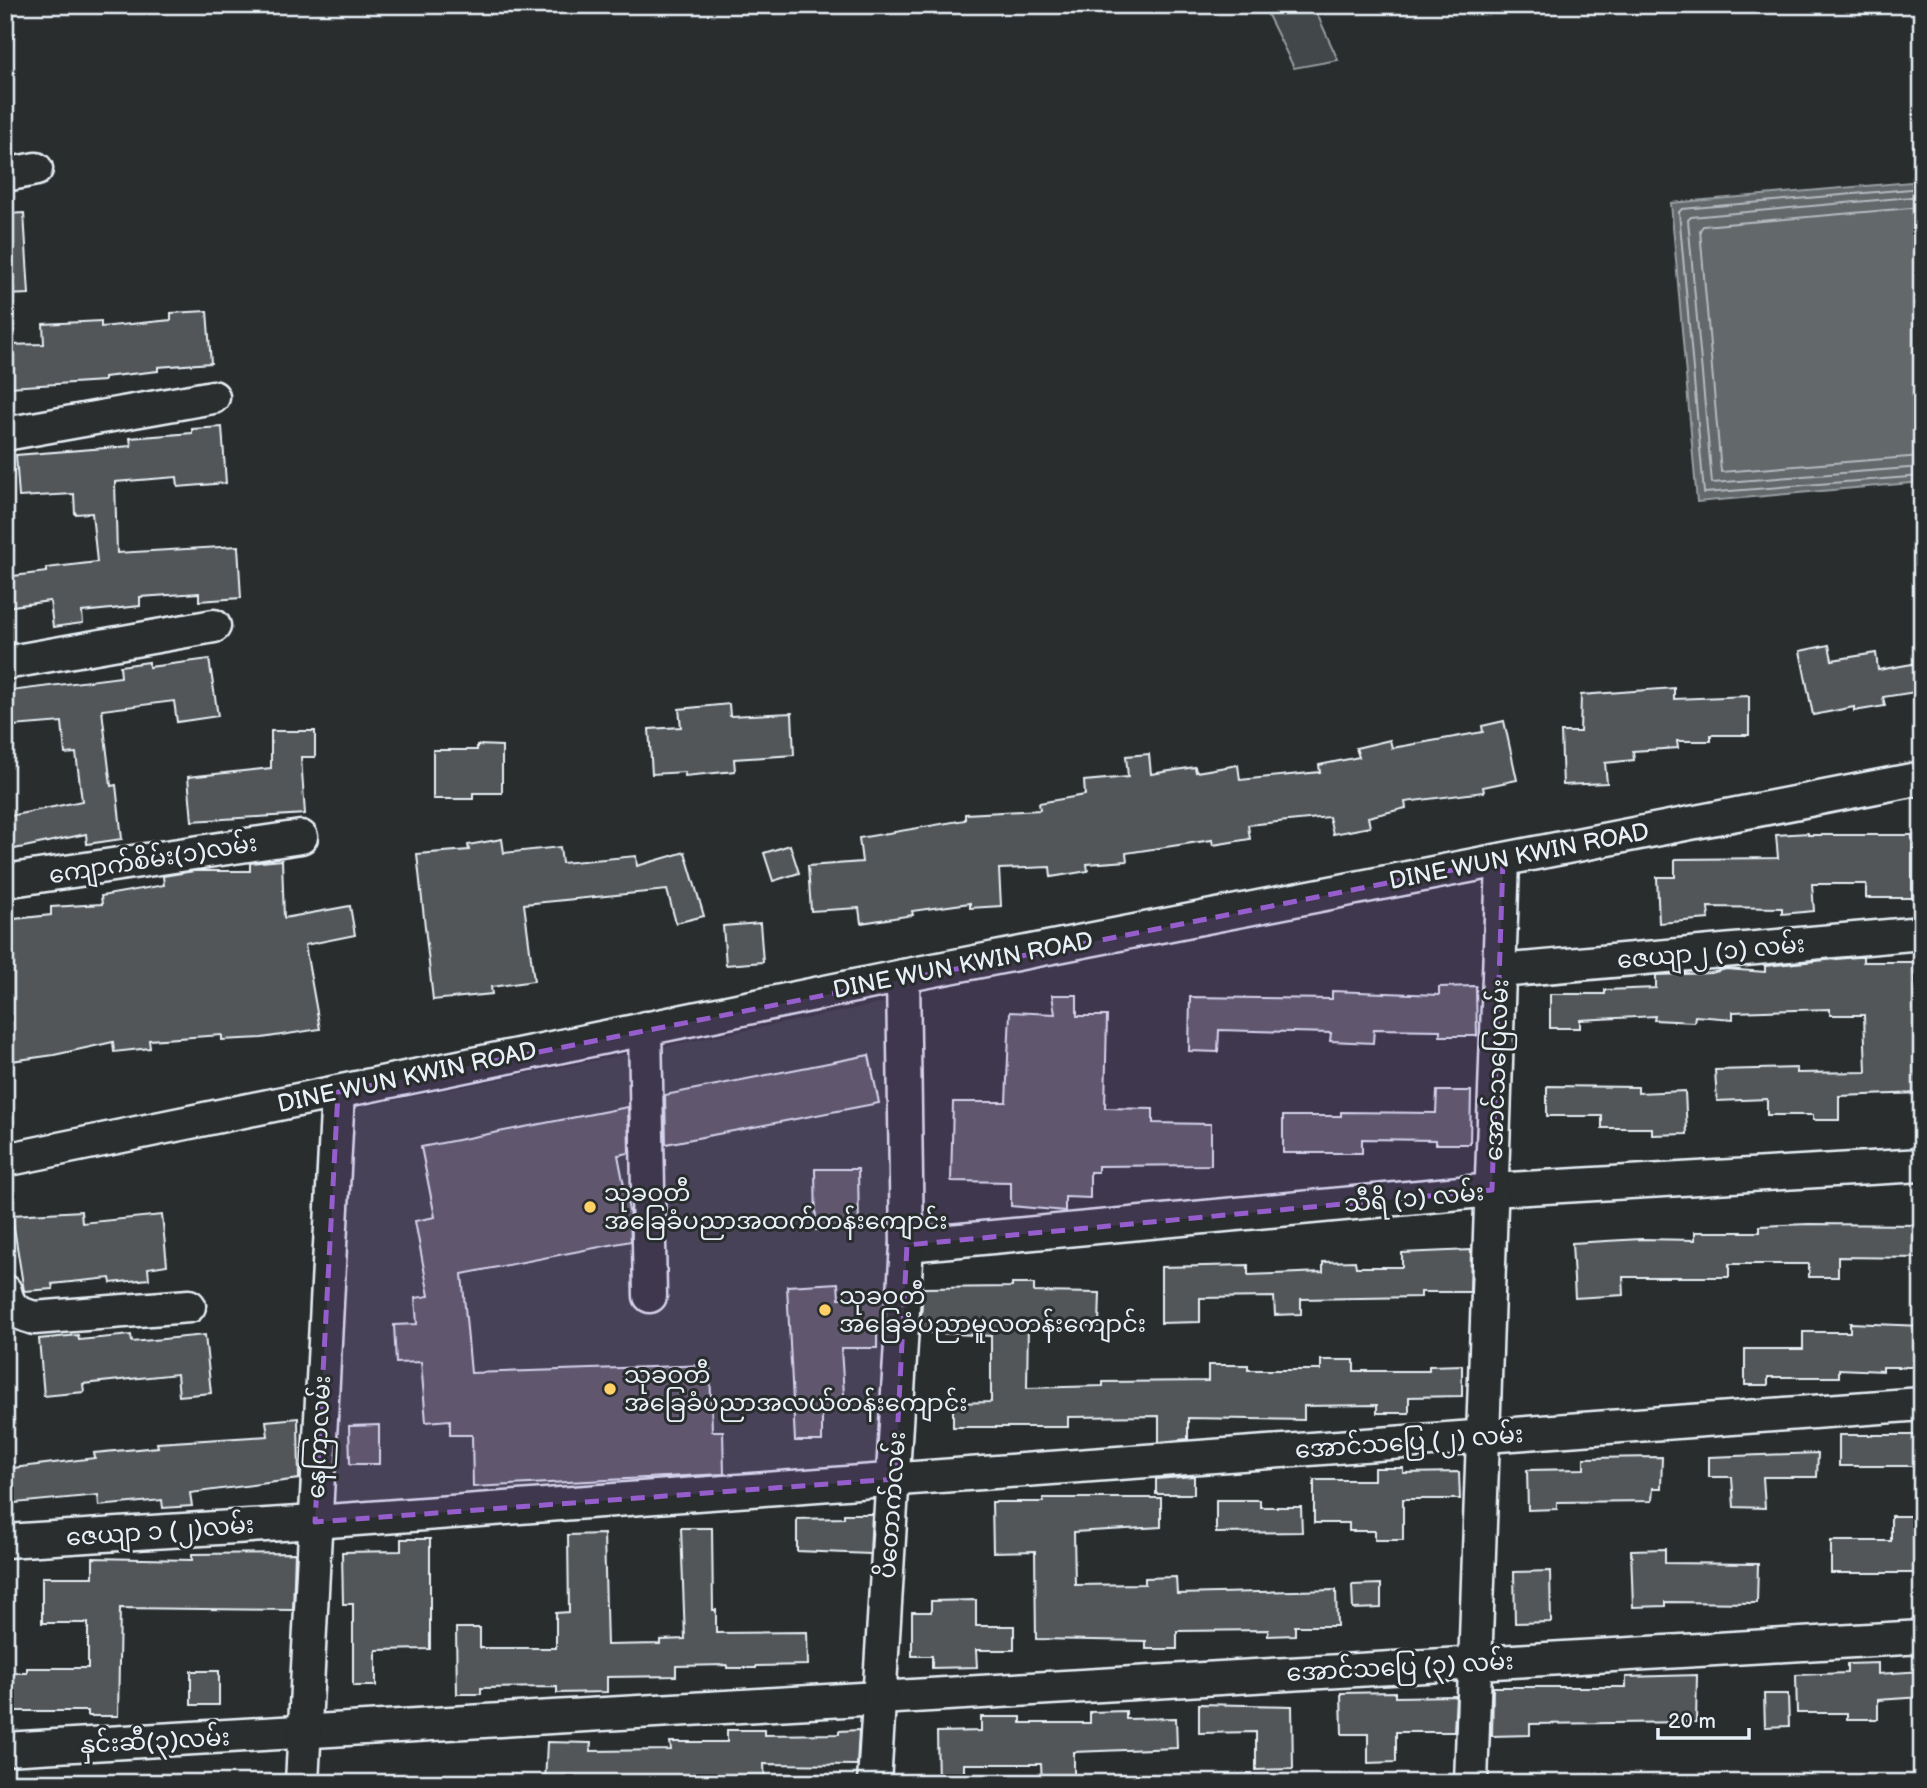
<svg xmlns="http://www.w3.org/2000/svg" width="1927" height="1788" viewBox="0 0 1927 1788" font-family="'Balsamiq Sans','Noto Sans Myanmar',sans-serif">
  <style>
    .built { fill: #363a3b }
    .green { fill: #424648; stroke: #959ca0; stroke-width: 2 }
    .water { fill: #63686b; stroke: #989fa3; stroke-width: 2 }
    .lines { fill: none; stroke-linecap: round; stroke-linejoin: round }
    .shore { stroke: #b3bac0; stroke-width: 2 }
    .building { fill: #535759; stroke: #e8f1f8; stroke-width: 2 }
    .minor-casing { stroke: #e8f1f8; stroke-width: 37 }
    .minor { stroke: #2a2d2e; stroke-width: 32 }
    .marked { fill: #965dcd; fill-opacity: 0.2; stroke: #965dcd; stroke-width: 5; stroke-dasharray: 14 9; stroke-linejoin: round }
    .poi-dot { fill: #ffd166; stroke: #2a2d2e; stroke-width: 2.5 }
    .labels { text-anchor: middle; stroke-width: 6; stroke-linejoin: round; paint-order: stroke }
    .street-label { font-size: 24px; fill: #e8f1f8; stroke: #2a2d2e }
    .poi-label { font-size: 24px; fill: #e8f1f8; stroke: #2a2d2e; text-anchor: start }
  </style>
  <rect width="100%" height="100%" fill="#2a2d2e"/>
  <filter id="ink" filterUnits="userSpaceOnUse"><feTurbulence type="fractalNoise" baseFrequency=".0143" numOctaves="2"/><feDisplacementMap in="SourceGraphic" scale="14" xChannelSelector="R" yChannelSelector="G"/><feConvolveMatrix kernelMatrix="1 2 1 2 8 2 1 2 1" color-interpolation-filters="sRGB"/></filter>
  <g filter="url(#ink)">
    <path class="built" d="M918,996l-14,475 -570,42 17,-404z"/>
    <path class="green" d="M1263,5h50l25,55 -44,8z"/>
    <path class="water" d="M1922,181v301l-225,20 -26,-299z"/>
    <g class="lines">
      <g class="shore">
        <path d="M1922,188l-240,21 -3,3 25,281 218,-17"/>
        <path d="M1922,196l-231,21 -3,3 24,263 210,-16"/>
        <path d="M1922,207l-219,19 -3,4 21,242 201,-16"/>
      </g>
    </g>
    <g class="building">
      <path d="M24,213l5,81 -24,1v-81z"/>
      <path d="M207,311l4,52 -53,4v4l-54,6v4l-95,6 -1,-42 36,-1 -1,-20 58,-3v6l70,-7v-7z"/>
      <path d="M222,427l4,56 -48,4 -1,-10 -62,5 2,71 121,-7 3,52 -42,3v-8l-59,4v9l-58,6 1,11 -30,4 -3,-26 -45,6v-30l42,-5 -1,-4 51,-6 -5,-49 -17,1 -1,-20 -55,3 -3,-42 115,-9 -1,-8 62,-5v-4z"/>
      <path d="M1829,645l3,15 44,-7 2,17 40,-7 4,28 -39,6 2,9 -31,5v-4l-41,8 -13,-64z"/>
      <path d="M209,659l9,57 -41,6 -3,-21 -72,9 9,76 5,-1 6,54 -35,5 -1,-10 -81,17v-34l77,-16 -6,-48 -11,1 -3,-32 -49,4 -3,-35 111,-14 -1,-11 29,-4v5z"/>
      <path d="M1674,688v11l75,-3v39h-38v6h-34l1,7 -45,3 1,9 -29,3 2,20 -44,2 -2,-53h19l1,-37z"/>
      <path d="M729,704l1,12 62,-3 2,42 -60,4 1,12 -50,5v-4l-33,2 -3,-45 32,-2 -2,-18z"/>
      <path d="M1504,721l13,59 -34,7 1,5 -79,10 1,6 -38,9 2,10 -37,7 -4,-17 -81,8 2,14 -37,6 -1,-5 -86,13 1,8 -40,3 1,7 -37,6 -1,-10 -51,2 2,37 -31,2v-5l-58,8 1,4 -52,8 -2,-15 -48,3 -3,-45 54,-4 -3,-24 106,-18v-6l75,-4 -1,-7 46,-8 -1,-14 44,-4 -2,-21 23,-2 2,20 44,-7 1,5 42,-7 2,15 80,-8 -1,-7 40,-8 -3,-9 34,-8 2,8 91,-16 -1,-6z"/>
      <path d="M271,731h44v26h-14l4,57 -113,7 -4,-44 83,-9z"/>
      <path d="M477,745l25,1v47h-29v6h-40v-49h44z"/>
      <path d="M1808,833v2h104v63h-46v-14h-54l2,27 -32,3v-6l-74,-1 1,12 -50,4 -2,-46h18v-18l103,-1 -2,-23z"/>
      <path d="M502,839l2,14 56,-6 2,16 74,-7 1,10 48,-14 19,64 -28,7 -9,-33 -143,14 10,77 -43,6 1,7 -59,6 -16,-146 52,-4 -1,-5z"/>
      <path d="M790,845l9,28 -26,8 -9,-28z"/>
      <path d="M282,860l2,58 66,-12 5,29 -50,10 15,84 -58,9 -40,2v-5l-73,5 1,8 -36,4 -1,-10 -59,13 -43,6 -6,-45v-96l46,-5v-8l51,-3 -1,-8 63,-11 -1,-9 31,-5h56v-8z"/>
      <path d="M760,923l3,39 -37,3 -3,-39z"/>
      <path d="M1857,957h6v5h52v22h7v103l-1,6 -82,3v24h-26v-5h-46v-16l-50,2 -2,-31 82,-2v5l69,-1 -2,-57h-34v-6l-97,3v7l-38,-3 -1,6 -40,-2 1,-4 -75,4v8h-30v-34h55v-4l51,-2v-13l55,-2 15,-4 39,3v-6z"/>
      <path d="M1476,986l1,50h-37v-6l-66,-1 -1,14 -43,-2 1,-8 -112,-3 -1,22 -29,-1 1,-54 142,2v-8l107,4v-8z"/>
      <path d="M1052,995h25v21h30l-2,92 48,1v14l58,1v41l-113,1v6h-8v26l-25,-1v14l-54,-5v-24l-60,-1 2,-79h53l4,-90 45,2z"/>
      <path d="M869,1055l10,48 -213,41 -1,-49z"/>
      <path d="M1547,1086l91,1v6l47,-2 2,43 -35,1v-7h-50v-12h-55z"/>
      <path d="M1437,1091h34l-1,53h-34v-4l-74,-1v14h-79v-37h58v-4l95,1z"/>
      <path d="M628,1107l1,46 -11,2 12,61 1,25 -169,33 9,99 239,-8 2,66h11l1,43 -251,13 -1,-52h-22v-15l-24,2 -5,-60 -25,1 -2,-38 23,-1 -2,-26 14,-2 -14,-75 20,-4 -14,-70z"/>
      <path d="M815,1169h43l1,60 -43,1z"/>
      <path d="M81,1211l1,12 80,-8 5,50 -19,3 1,11 -38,4 -1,-5 -58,6 1,5 -29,2 -12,-76z"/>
      <path d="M1809,1224l113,1v33l-84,-1v20h-29v-13h-80v13h-106l1,18 -49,3 -3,-55 69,-4 54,1v-8h65v-6z"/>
      <path d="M1471,1250l-1,42h-49v5l-120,2v15l-26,1 -1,-18 -74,1v24l-39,1v-56l87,-2v10l75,-3v-10l32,-1 1,6h46v-14z"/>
      <path d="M838,1283l1,15h46l-2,33h-6v17h-36l4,62 -23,1v30h-27l-8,-155z"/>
      <path d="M1012,1284h22v8l66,1 -1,33 -71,-2 -1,64 76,-2v-4l105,-1v-16h40v5h73v-10h33v11h75v-5l33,-1v31l-53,1v16h-32v-8l-73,1v14l-116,-2v21l-29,3v-26l-91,1v10h-115v-24l38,-1v-66l-71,-4 3,-44 89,-1z"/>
      <path d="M1850,1323l72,3v41h-39v4l-44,-2v8h-71v8h-23v-36h58v-17h47z"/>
      <path d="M78,1335l1,5 52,-5 1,7 73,-7 6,58 -32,3 -2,-22 -94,10 1,8 -40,4 -5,-57z"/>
      <path d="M298,1418l1,61 -109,14 2,13 -29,2 -1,-8 -63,6 -1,-11 -93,9v-35l90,-11 -1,-5 64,-6 -1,-4 111,-7 -2,-15z"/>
      <path d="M379,1425v39h-29l-1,-38z"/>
      <rect x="1839" y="1435" width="83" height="31"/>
      <path d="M1818,1453l-1,24h-54l2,31 -31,-1 -2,-30h-23v-20z"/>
      <path d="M1662,1457l-1,31h-8l-1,13 -95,1v7l-29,1 -1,-40 57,-1v-11z"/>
      <path d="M1374,1468h29v5l56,-1 1,27h-57v41h-28v-9h-26v-8h-35v-43h60z"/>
      <path d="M1194,1476v18h-38v-15z"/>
      <path d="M1043,1498h118v29l-87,5 1,53 70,-1v-6l31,-1 1,17 159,-4 1,36h-42v9l-27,1v-6l-91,1v18h-31v-8l-110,-2 -1,-88 -42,1 -1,-50h51z"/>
      <path d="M1216,1500h44v7h41l1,25 -86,1z"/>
      <path d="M844,1514h28l-2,40 -73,-3v-32l47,-1z"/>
      <path d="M1891,1516h29l1,57h-90v-32h60z"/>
      <path d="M681,1528h31l1,82h3v23l91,-1 1,33 -52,1v2h-29v-3l-51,1v10l-69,1v15l-50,1v-6l-76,1v6h-24l-1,-66h24v20h76v-35l13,-1 -1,-77 36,-1 3,111 53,-1v-4l25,-1z"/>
      <path d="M401,1539h29v110l-54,1v36h-23v-82h-10l-1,-52 59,-1z"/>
      <path d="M1665,1549v14l93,1 -1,39 -91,-1v4l-33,1 -2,-57z"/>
      <path d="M295,1553l-2,57 -173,-2 -2,108h-30v-5h-83v-38h22v-5h61v-45h-46v-46h51v-19l99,2v-6z"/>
      <path d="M1550,1571l1,51 -36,1 -1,-51z"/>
      <path d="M1381,1584v24l-28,1 -1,-24z"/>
      <path d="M976,1600v26h38v24h-38l1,17 -45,1v-12h-20v-44h19v-11z"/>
      <path d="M1878,1663v11l44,-3v26l-44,3v19h-31v-6h-50l-1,-38 51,-2v-9z"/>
      <rect x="191" y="1671" width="28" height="34"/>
      <path d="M1697,1675l-1,47 -166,2v11l-38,1 1,-49h133v-10z"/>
      <path d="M1395,1692v5l61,-1 -2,36h-58v30l-28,1v-29h-26l-1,-41z"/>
      <path d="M1764,1694h24l1,32 -24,1z"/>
      <path d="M1199,1704l93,2 1,63 -37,1v-38l-57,1z"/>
      <path d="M1126,1711v8l50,-1 1,30 -103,4v31h-32l-1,-19h-77v19h-26l-1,-51 44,-1v-14h40v6h69v-11z"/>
      <path d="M727,1730h37v5l75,-1v-3l20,-1 -2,35 -93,-1 1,19h-220l2,-41 44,1 -1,8 81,-1 -1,-8h57z"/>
    </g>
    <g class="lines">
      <g class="minor-casing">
        <g id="minor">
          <path d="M5,175l31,-6"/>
          <path d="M5,434l208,-37"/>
          <path d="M5,663l209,-37"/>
          <path d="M5,881l296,-44"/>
          <path d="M1500,971l422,-38"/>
          <path d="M645,1028l5,268"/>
          <path d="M5,1160l898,-184 1019,-198"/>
          <path d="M907,1245l585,-55 430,-25"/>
          <path d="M5,1291c4,18 12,22 29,27l155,-12"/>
          <path d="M5,1541l310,-19 1607,-118"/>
          <path d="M5,1749l1917,-112"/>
          <path d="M302,1783l36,-691"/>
          <path d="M874,1783l33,-538 -4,-269"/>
          <path d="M1471,1783l32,-923"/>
        </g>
      </g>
      <use href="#minor" class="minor"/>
    </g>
  </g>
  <path class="marked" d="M1503,860l-11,330 -585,55 -12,234 -580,43 23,-430z"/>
  <g class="poi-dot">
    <circle cx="590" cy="1207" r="7"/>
    <circle cx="825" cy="1310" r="7"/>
    <circle cx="610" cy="1389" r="7"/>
  </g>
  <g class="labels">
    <g class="street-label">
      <text transform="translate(1519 856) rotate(-11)" y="8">DINE WUN KWIN ROAD</text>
      <text transform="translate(153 859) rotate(-9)" y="8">ကျောက်စိမ်း(၁)လမ်း</text>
      <text transform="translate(1711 952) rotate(-5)" y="8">ဇေယျာ၂ (၁) လမ်း</text>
      <text transform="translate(963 965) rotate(-11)" y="8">DINE WUN KWIN ROAD</text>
      <text transform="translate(1497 1070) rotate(-88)" y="8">အောင်သပြေလမ်း</text>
      <text transform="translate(407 1077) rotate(-12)" y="8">DINE WUN KWIN ROAD</text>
      <text transform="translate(1414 1198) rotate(-5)" y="8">သီရိ (၁) လမ်း</text>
      <text transform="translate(319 1437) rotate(-87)" y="8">နေကြာလမ်း</text>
      <text transform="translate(1409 1442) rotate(-4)" y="8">အောင်သပြေ (၂) လမ်း</text>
      <text transform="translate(892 1505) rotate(-86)" y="8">ပိတောက်လမ်း</text>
      <text transform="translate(160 1531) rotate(-4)" y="8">ဇေယျာ ၁ (၂)လမ်း</text>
      <text transform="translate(1400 1667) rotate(-3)" y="8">အောင်သပြေ (၃) လမ်း</text>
      <text transform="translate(155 1741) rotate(-3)" y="8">နှင်းဆီ(၃)လမ်း</text>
    </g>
    <g class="poi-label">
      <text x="604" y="1201">သုခဝတီ<tspan x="604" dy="28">အခြေခံပညာအထက်တန်းကျောင်း</tspan></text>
      <text x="839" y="1304">သုခဝတီ<tspan x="839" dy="28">အခြေခံပညာမူလတန်းကျောင်း</tspan></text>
      <text x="624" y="1383">သုခဝတီ<tspan x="624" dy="28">အခြေခံပညာအလယ်တန်းကျောင်း</tspan></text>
    </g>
  </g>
  <rect width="1927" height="1788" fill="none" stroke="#2a2d2e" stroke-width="28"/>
  <rect x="14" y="14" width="1899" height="1760" fill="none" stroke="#e8f1f8" stroke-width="2.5" filter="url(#ink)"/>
  <path d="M1658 1728v10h91v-10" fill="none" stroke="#e8f1f8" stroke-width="3.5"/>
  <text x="1668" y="1728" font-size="21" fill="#e8f1f8" stroke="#2a2d2e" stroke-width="5" paint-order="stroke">20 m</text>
</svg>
